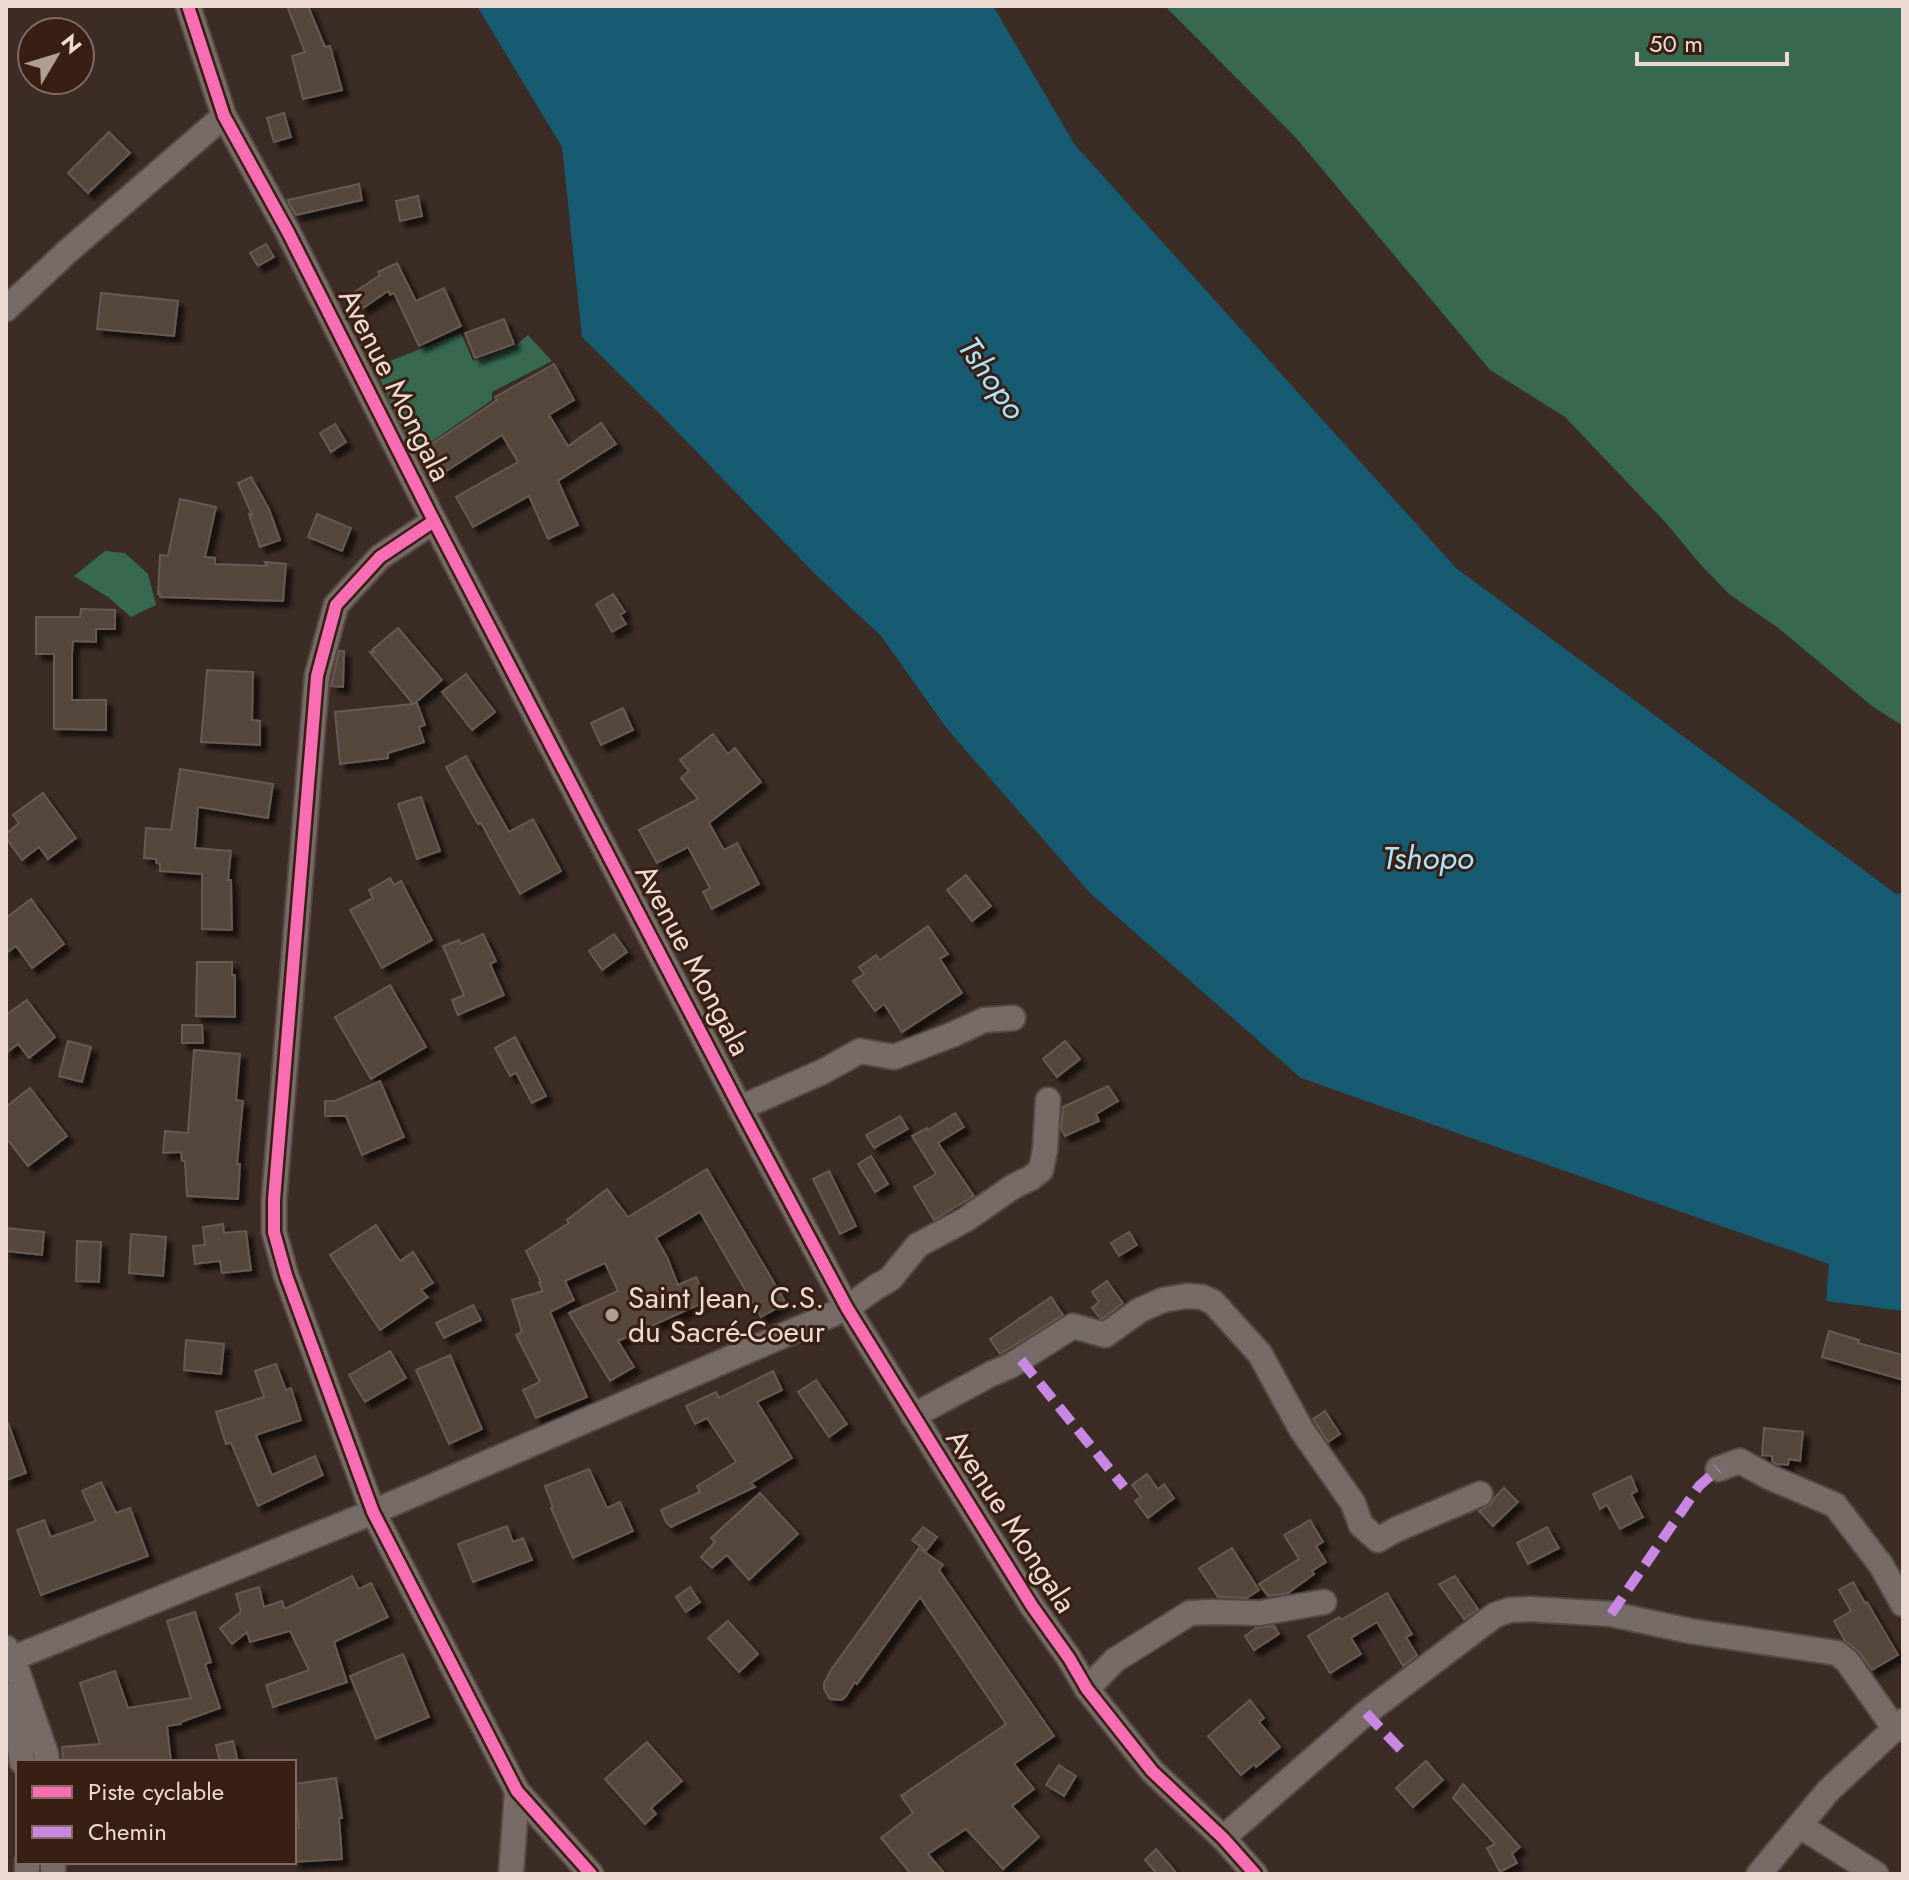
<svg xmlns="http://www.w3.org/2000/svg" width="1909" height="1880" viewBox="0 0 1909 1880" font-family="Jost,sans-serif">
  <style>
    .forest { fill: #36694f }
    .water { fill: #165b72 }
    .building { fill: #57473e; stroke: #665a53; stroke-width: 2; filter: url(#shadow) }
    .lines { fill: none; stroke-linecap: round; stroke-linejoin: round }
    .minor-casing { stroke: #564843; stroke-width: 28 }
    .minor { stroke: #766b66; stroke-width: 24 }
    .quiet { stroke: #c787e3; stroke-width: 10; stroke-dasharray: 20 10; stroke-linecap: butt }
    .cycleway-casing { stroke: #391f13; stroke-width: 17 }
    .cycleway { stroke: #f96db3; stroke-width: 12 }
    .poi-dot { fill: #af9e96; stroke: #391f13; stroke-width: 3 }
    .labels { text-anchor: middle; stroke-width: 6; stroke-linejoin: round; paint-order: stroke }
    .street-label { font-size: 30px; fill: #eddbd3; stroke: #391f13 }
    .poi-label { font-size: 30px; fill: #eddbd3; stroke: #391f13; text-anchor: start }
    .water-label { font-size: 32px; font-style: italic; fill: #abe4fd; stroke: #391f13 }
  </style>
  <defs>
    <filter id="shadow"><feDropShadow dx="6" dy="6" stdDeviation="2" flood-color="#0009"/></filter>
  </defs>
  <rect width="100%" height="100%" fill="#3b2c25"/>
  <g class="forest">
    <path d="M1165,6h738v720l-31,-20 -95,-79 -48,-33 -28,-29 -35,-42 -101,-106 -75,-47 -193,-231z"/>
    <path d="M461,333l12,28 42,-15 13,-11 24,26 -60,31v8l-68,47 -10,11 -39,-91z"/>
    <path d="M105,551l20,2 23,21 8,31 -25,12 -23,-20 -34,-21z"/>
  </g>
  <path class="water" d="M477,6h516l82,139 381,423 440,326 7,-1v418l-77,-10 3,-37 -528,-186 -211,-185 -142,-163 -67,-94 -66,-62 -155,-160 -78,-77 -20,-190z"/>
  <g class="building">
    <path d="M287,6h21l17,41 5,-1 12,44 -39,9 -11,-43 13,-4z"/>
    <path d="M284,113l7,24 -17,5 -7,-24z"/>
    <path d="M109,132l21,21 -42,40 -20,-20z"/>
    <path d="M359,184l3,16 -66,15 -7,-12 -1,-3z"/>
    <path d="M418,196l4,20 -22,5 -4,-20z"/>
    <path d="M266,244l8,13 -16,9 -8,-13z"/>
    <path d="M397,263l19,38 28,-13 17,38 -42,20 -25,-53 -4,2 -2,-4 -25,17 -10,-15 27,-18 -2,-3z"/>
    <path d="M101,293l77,8 -4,35 -77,-7z"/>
    <path d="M504,319l10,25 -39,14 -10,-25z"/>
    <path d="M554,364l20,36 -25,15 19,31 33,-23 15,21 -58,37 20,44 -30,14 -19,-43 -56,31 -17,-30 62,-35 -16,-27 -57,37 -18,-25 70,-47 -2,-3z"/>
    <path d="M335,424l11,18 -15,10 -11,-19z"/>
    <path d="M251,477l18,32 11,31 -20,7 -11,-33 3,1 -14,-32z"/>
    <path d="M180,499l36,8 -11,50 10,1v6l52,2 -2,-4 21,2 -3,37 -123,-4v-3h-2l2,-39 8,1z"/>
    <path d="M317,514l34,14 -9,23 -34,-14z"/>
    <path d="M613,594l12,18 -5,3 6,9 -14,8 -16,-28z"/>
    <path d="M81,609l34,1v19h-19v13l-23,-1 -1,13v46h34v30l-52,-1v-75h-18v-37h44z"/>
    <path d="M398,628l44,52 -27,23h2l8,22 -6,2 5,15 -36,11v5l-48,6 -5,-52 78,-8 -43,-52h4l-2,-2z"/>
    <path d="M339,651h5l-1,36 -12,-1z"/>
    <path d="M207,670l46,2 -1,48 8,1v24l-59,-3z"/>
    <path d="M466,674l29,38 -23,18 -30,-38z"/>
    <path d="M623,708l10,22 -32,15 -10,-22z"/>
    <path d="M713,734l15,20 7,-6 26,34 -52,41 15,27 13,-7 22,41 -47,25 -9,-17 7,-4 -22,-41 -31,16 -18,-33 59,-31 -17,-21 8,-7 -9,-11z"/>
    <path d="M466,756l43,76 24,-13 28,52 -41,23 -39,-71 -3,1 -32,-57z"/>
    <path d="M180,769l93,15 -5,34 -70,-11 -3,41 36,3 -3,29h3l1,50 -30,-1v-55l-42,-3v-7l-4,-1v-4l-12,-1 2,-30 25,2z"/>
    <path d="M43,793l33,45 -28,21 -9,-12 -17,13 -16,-22v-4l13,-11 -6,-8z"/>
    <path d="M421,797l19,54 -23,8 -19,-55z"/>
    <path d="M966,875l25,31 -19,15 -25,-31z"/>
    <path d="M390,878l4,7 7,-4 31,59 -50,28 -32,-58 23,-12 -4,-8z"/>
    <path d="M31,899l33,45 -32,24 -16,-22 -10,7v-35z"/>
    <path d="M928,926l20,28 -8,5 22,34 -60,39 -18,-28 -9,7 -22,-30 11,-7 -5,-7 17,-12 4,5z"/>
    <path d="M483,934l13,27 -6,3 14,31 -46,20 -6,-15 12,-5 -21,-49 16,-6 2,4z"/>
    <path d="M614,934l13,18 -25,18 -13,-19z"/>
    <path d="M197,962h35v13h3v42l-39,-1z"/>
    <path d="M390,985l36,62 -55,32 -36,-62z"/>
    <path d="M27,1000l28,37 -26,21 -11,-14 -12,9v-38z"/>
    <path d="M182,1025h20l1,18h-21z"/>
    <path d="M515,1037l31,59 -14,7 -16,-30 -6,3 -15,-28z"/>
    <path d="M68,1041l23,6 -9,35 -23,-6z"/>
    <path d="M1065,1041l15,18 -23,18 -14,-18z"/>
    <path d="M194,1050l46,4 -4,46 7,1 -6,63h3l-2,35 -51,-3 -2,-35h-3l-1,-9 -18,1 2,-22 23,2z"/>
    <path d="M380,1081l24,56 -42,18 -16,-39h-21v-15h10z"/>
    <path d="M1108,1086l10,15 -22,13 3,7 -34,15 -4,-7 2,-22z"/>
    <path d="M30,1088l37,48 -39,30 -22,-28v-31z"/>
    <path d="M955,1113l9,14 -26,16 36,53 -40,24 -20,-33 22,-13 -24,-38 15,-8 1,2z"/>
    <path d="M900,1116l8,13 -34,19 -8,-13z"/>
    <path d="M871,1156l17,28 -13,8 -17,-28z"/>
    <path d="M707,1169l79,134 -25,14 -61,-105 -44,26 11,19 11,28 18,-8 11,24 -89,40 16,26 -24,14 -41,-68 49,-22 -13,-28 -40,18 9,19 -24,12 37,85 -51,21 -13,-28 17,-8 -24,-47 6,-3 -10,-32 31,-9 -4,-8 2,-1 -15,-31 43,-28 -2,-3 40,-31 21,28z"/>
    <path d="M829,1171l27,55 -16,8 -27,-55z"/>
    <path d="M223,1224l1,9 22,-2 5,39 -29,3 -2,-12 -25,3 -2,-18 12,-1 -2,-18z"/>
    <path d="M376,1225l24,36 13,-9 20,31 -12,7 7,7 -48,33 -50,-75z"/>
    <path d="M6,1228l38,4 -2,23 -36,-4z"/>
    <path d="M1129,1232l8,13 -18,11 -8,-13z"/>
    <path d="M131,1234l35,3 -3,39 -34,-3z"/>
    <path d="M77,1241l24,1 -2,40 -23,-1z"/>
    <path d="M1107,1281l16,22 -21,16 -2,-1 -8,-10 7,-6 -7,-10z"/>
    <path d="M1051,1297l12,18 -63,39 -10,-15z"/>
    <path d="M473,1305l8,15 -37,18 -8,-15z"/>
    <path d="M1829,1331l30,9 -1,3 45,12v25l-81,-23z"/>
    <path d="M186,1340l38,4 -3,30 -37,-4z"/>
    <path d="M390,1351l16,27 -41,24 -16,-27z"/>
    <path d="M450,1355l32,74 -33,15 -33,-74z"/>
    <path d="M276,1364l10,26 5,-2 10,32 -45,15 16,40 43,-19 8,19 -65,31 -27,-63 -5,1 -10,-32 48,-15 -9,-26z"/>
    <path d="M773,1371l9,19 -25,12 35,56 -41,25 4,4 -84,40 -5,-5 -5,-12 39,-18 -3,-6 39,-24 -29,-44 -12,6 -9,-18 30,-14 3,6z"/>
    <path d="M816,1380l31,44 -18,13 -31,-45z"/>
    <path d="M1325,1411l15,23 -12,8 -15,-23z"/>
    <path d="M8,1423l18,50 -20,7v-56z"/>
    <path d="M1764,1428l39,4 -3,29 -11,-2 -1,6 -12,-1 -4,-3v-5l-10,-1z"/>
    <path d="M589,1469l18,39 13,-6 13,29 -60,27 -22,-50 2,-1 -8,-21z"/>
    <path d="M1147,1474l11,15 6,-5 10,14 -26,20 -13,-17 6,-4 -9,-12z"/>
    <path d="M1631,1476l6,15 -6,3 12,23 -23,12 -13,-24 -7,4 -7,-15z"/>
    <path d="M101,1482l15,31 14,-5 18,48 -107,39 -24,-65 27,-10 7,17 45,-16 -14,-30z"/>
    <path d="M1504,1488l14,14 -25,24 -14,-15 12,-7 4,-7z"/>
    <path d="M760,1493l38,41 -49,46 -22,-25 -15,13 -11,-11 14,-15 -4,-4z"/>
    <path d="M1310,1520l13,22 -7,4 10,16 -14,9 2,3 -26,19 -20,3 -9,-12 40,-25 -15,-24z"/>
    <path d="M507,1526l6,16 10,-4 9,22 -59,22 -15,-38z"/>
    <path d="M923,1527l14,10 -11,14 -14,-11z"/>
    <path d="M1547,1527l12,21 -31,16 -11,-21z"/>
    <path d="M919,1548l24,17 -4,5 115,166 -40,28 20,25 -22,17 27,31 -36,32 -37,-40 -38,25 17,20h-34l-30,-36 32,-25 -12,-17 105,-72 -86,-127 -63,87 -2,-2 -9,14 -4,4 -12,-1 -6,-10v-6l7,-13z"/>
    <path d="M1232,1548l27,42 -12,8 -29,-1 -19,-29z"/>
    <path d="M352,1576l7,13 12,-6 17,34 -54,25 13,40 -74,25 -7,-22 43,-15 -19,-39 -40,11 -3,-10 -15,12 -12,-16 21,-16 -5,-18 23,-7 5,20 18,-6 3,8z"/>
    <path d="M1455,1576l23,33 -14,10 -25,-35z"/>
    <path d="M1853,1582l12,21 2,-1 31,53 -26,15 -13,-18 -14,-11 -11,-20 17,-10 -12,-21z"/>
    <path d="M690,1587l10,15 -14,10 -10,-15z"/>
    <path d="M1387,1593l25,41 -6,3 11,18 -14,11 -26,-44 -26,16 10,16 -31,19 -22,-37 31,-19 2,3z"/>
    <path d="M195,1612l16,50 -6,2 15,44 -39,14v2l-14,2 4,36h-108l-1,-15 38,-3 -20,-61 35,-12 13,37 63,-10 -24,-77z"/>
    <path d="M728,1621l30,33 -19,18 -31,-34z"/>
    <path d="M1274,1626l5,8 -25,16 -9,-14 11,-8z"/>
    <path d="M403,1654l26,63 -53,22 -26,-63z"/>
    <path d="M1250,1700l14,18 -5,4 21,25 -24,20 -2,-3 -13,11 -33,-39z"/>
    <path d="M233,1741l5,21h-18l-4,-17z"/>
    <path d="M647,1742l35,39 -31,27 5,6 -11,10 -40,-45z"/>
    <path d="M1426,1761l17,19 -30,27 -17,-19z"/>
    <path d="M1059,1765l17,11 -12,20 -18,-11z"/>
    <path d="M336,1778l6,40h-3l3,41 -48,3v-34h5l-5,-44z"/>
    <path d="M1463,1784l57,63 -8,7 5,9 -17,9 -13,-24 8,-4 -42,-46z"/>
    <path d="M1156,1849l13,15 8,10h-20l-12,-14z"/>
  </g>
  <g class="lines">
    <g class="minor-casing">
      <g id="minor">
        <path d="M188,6l36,110 64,116 146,289 306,587 107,200 185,298 37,52 18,31 65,82 71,67 32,36"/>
        <path d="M6,309l62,-58 156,-135"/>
        <path d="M434,521l-54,36 -44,48 -19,71 -43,524v32l12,43 87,237 144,279 74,83"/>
        <path d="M740,1108l82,-36 38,-21 34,6 60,-23 30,-14 29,-2"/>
        <path d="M913,1416l78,-42 19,-8 63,-40 32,9 35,-25 23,-10 23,-4 16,1 11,5 47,52 41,75 52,74 8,22 17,15 17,-10 85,-36"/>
        <path d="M1718,1469l22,-8 29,16 66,28 46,60 22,39"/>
        <path d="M6,1648l7,11 33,95 1,8"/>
        <path d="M6,1661l367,-149 474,-204 29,-21 14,-8 28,-34 47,-25 49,-34 17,-8 10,-8 4,-20 3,-50"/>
        <path d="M1087,1689l28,-29 75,-47 21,-1 49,1 64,-11"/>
        <path d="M6,1695l12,41 4,26"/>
        <path d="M1800,1826l76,48"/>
        <path d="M1223,1838l143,-125 129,-98 15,-5 19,-1 82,5 79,17 147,22 10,8 48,68"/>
        <path d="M53,1862v12"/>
        <path d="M27,1874v-12"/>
        <path d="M511,1874l6,-83"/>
        <path d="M1759,1874l70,-84 74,-69"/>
      </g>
    </g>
    <use href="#minor" class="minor"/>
    <g class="quiet">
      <path d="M1021,1360l103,127"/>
      <path d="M1611,1614l88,-128 19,-17"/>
      <path d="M1366,1713l36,38"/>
    </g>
    <g class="cycleway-casing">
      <g id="cycleway">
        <path d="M188,6l36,110 64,116 146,289 306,587 107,200 185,298 37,52 18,31 65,82 71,67 32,36"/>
        <path d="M434,521l-54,36 -44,48 -19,71 -43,524v32l12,43 87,237 144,279 74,83"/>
      </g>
    </g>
    <use href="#cycleway" class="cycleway"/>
  </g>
  <circle class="poi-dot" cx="612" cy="1315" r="8"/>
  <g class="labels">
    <g class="street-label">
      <text transform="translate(395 385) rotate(63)" y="10">Avenue Mongala</text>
      <text transform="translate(693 960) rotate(62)" y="10">Avenue Mongala</text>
      <text transform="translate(1011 1521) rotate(57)" y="10">Avenue Mongala</text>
    </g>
    <g class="poi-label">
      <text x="628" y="1308">Saint Jean, C.S.<tspan x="628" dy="34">du Sacré-Coeur</tspan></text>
    </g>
    <g class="water-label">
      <text transform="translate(992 378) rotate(55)" y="11">Tshopo</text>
      <text x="1428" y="869">Tshopo</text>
    </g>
  </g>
  <rect width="1909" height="1880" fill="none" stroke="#eddbd3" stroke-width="16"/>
  <rect x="16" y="1760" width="280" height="104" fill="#391f13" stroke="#816a60" stroke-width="2"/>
  <rect x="32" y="1786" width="40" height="12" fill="#f96db3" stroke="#816a60" stroke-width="2"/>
  <text x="88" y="1800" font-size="24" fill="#eddbd3">Piste cyclable</text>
  <rect x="32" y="1826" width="40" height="12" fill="#c787e3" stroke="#816a60" stroke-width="2"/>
  <text x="88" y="1840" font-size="24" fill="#eddbd3">Chemin</text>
  <g transform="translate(56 56) rotate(52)"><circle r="38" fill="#391f13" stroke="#816a60" stroke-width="2"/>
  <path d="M0-6L14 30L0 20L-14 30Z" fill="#af9e96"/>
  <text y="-12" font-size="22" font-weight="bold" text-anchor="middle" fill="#eddbd3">N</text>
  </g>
  <path d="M1637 52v12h150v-12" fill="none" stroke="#eddbd3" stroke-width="4"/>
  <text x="1649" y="52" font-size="24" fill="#eddbd3" stroke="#391f13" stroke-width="6" paint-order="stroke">50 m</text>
</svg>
